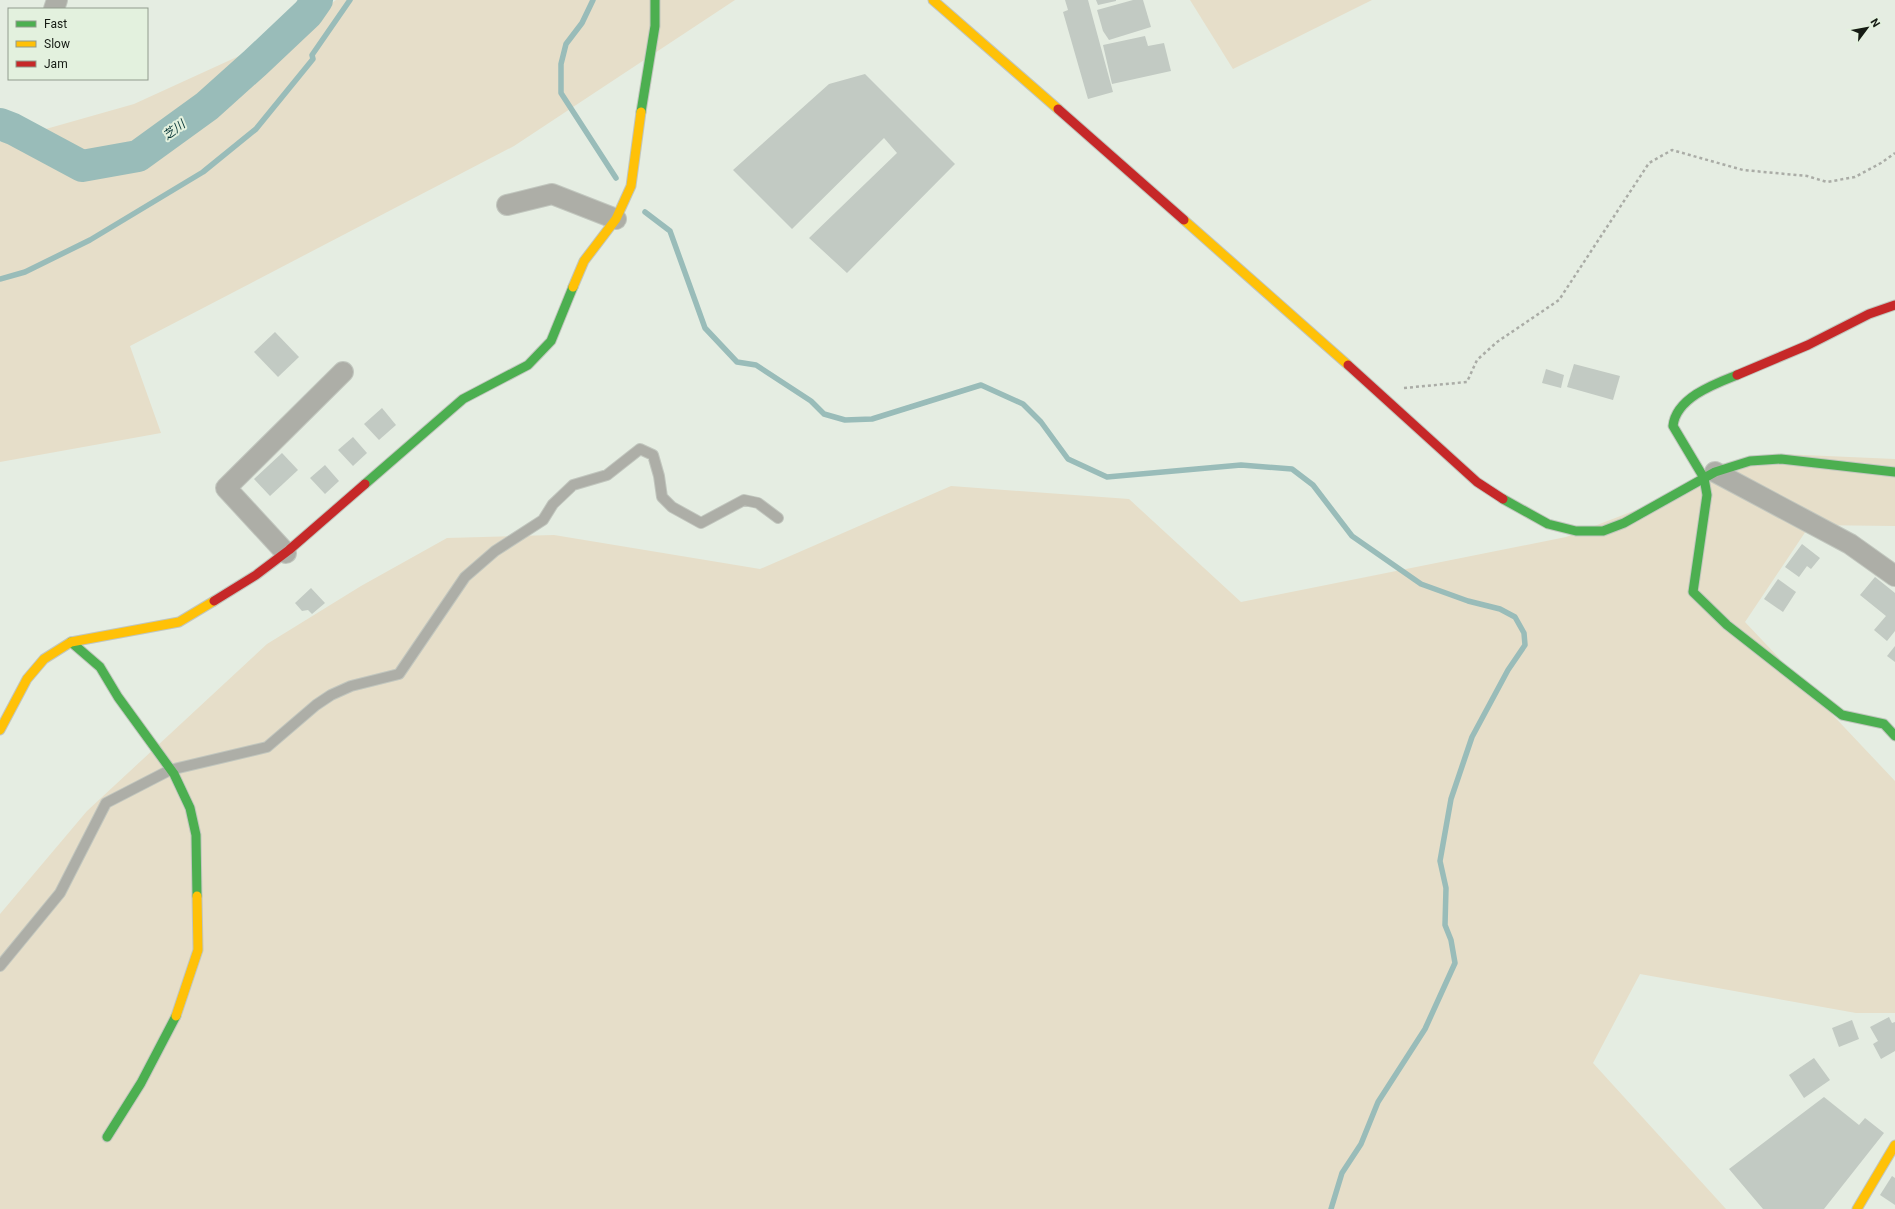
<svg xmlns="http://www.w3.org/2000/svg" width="1895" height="1209" viewBox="0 0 1895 1209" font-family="Roboto,'Noto Sans JP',sans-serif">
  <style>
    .green { fill: #e6dec9 }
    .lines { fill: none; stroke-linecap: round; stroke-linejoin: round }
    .stream { stroke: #99bcb9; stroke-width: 5.5 }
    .river { stroke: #99bcb9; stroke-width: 32 }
    .building { fill: #c2cac3 }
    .lane-casing { stroke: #c1c6be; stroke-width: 12 }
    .street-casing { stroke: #c1c6be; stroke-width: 22 }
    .fast-casing { stroke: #c1c6be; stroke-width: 11 }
    .slow-casing { stroke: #c1c6be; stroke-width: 11 }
    .jam-casing { stroke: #c1c6be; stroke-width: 11 }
    .path { stroke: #aaaca6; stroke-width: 2.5; stroke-dasharray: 3 3; stroke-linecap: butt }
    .lane { stroke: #adaea7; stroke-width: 10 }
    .street { stroke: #adaea7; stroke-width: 20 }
    .fast { stroke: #4caf50; stroke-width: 9 }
    .slow { stroke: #ffc107; stroke-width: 9 }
    .jam { stroke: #c62828; stroke-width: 9 }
    .labels { text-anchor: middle; stroke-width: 4; stroke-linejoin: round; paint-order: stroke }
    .water-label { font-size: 12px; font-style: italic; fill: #083637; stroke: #e3f1de }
  </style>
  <rect width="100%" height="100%" fill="#e5ede2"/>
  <g class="green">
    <path d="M336,0h399l-221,146 -384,200 31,87 -161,29v-320l134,-38 160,-73z"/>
    <path d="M1190,0h182l-139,69z"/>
    <path d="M1781,454l114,5v67l-85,-1 -65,97 150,159v232h-39l-216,-39 -47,89 133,146h-1726v-295l87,-103 180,-167 94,-58 86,-48 107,-3 206,34 191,-83 178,13 112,103 325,-65z"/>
  </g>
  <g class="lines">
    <g class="stream">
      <path d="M593,0l-11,23 -16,21 -5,20v29l55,85"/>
      <path d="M645,212l25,19 35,97 32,34 19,3 55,36 13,13 21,6 27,-1 109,-34 42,19 18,18 27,37 39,18 134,-12 51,4 21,16 39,51 69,48 47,17 32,8 15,8 9,16 1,12 -17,25 -36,67 -21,62 -11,62 6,27 -1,37 6,15 4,23 -30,66 -47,73 -17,42 -19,29 -11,36"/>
      <path d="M0,279l25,-7 65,-32 113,-68 53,-43 57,-70 -1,-4 38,-55"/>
    </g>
    <path class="river" d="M0,124l13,5 69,37 56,-10 69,-50 48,-43 53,-50 9,-13"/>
  </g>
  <g class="building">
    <path d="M1065,0h23l25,92 -25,7 -25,-87 5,-2z"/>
    <path d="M1096,0h20v1l-18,4z"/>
    <path d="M1133,0h10l8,27 -42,13 -6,-9 -6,-21z"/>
    <path d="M1145,36l3,10 16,-3 7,28 -59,13 -9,-39z"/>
    <path d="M865,74l90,90 -108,109 -38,-35 88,-85 -13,-15 -92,91 -59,-59 96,-86z"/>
    <path d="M275,332l24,25 -21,20 -24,-25z"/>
    <path d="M1574,364l46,12 -7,24 -46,-13z"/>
    <path d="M1546,369l18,6 -3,13 -19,-5z"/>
    <path d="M382,408l14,17 -17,15 -15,-16z"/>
    <path d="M353,437l14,16 -14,13 -15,-16z"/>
    <path d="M282,453l16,17 -28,26 -16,-17z"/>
    <path d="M325,465l14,16 -14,13 -15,-16z"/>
    <path d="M1802,544l18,14 -9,11 -4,-3 -8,11 -14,-10z"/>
    <path d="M1875,577l20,16v38l-8,10 -13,-11 12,-14 -26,-21z"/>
    <path d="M1778,579l18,13 -13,20 -19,-13z"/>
    <path d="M311,588l14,15 -13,11 -4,-4 -6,1 -7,-8z"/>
    <path d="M1895,646v16l-8,-6z"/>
    <path d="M1889,1017l3,6 3,-1v29l-14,8 -8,-15 5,-3 -8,-14z"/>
    <path d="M1852,1020l7,19 -20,8 -7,-19z"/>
    <path d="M1814,1058l16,22 -26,18 -15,-23z"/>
    <path d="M1824,1097l35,28 6,-7 19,15 -60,76h-61l-34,-40z"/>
    <path d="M1892,1176l3,2v27l-15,-10z"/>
  </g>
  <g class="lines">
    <g class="lane-casing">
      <path id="lane" d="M0,966l60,-73 46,-90 64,-33 97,-23 49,-42 15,-10 20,-9 48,-12 66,-97 30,-26 48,-31 10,-16 20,-19 34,-10 33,-26 13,6 6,21 3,21 10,10 29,16 43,-23 14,3 20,15"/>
    </g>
    <g class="street-casing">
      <g id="street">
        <path d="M54,9l3,-9"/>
        <path d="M507,205l45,-11 64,25"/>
        <path d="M1715,472l135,72 45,32"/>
        <path d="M286,553l-60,-65 117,-116"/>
      </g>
    </g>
    <g class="fast-casing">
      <g id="fast">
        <path d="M641,112l14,-86v-26"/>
        <path d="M1737,375c-23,9 -61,23 -64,51l31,52 3,17 -14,97 34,33 115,90 42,9 11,12"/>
        <path d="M365,484l98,-85 65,-34 23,-24 22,-54"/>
        <path d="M1503,499l45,25 28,7h27l21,-8 91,-51 35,-11 31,-2 114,13"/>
        <path d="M71,642l29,25 18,30 56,77 16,34 6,27 1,61"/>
        <path d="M107,1137l34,-54 35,-67"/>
      </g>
    </g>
    <g class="slow-casing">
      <g id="slow">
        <path d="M933,0l125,109"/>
        <path d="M1184,220l164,145"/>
        <path d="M573,287l11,-26 32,-42 15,-33 10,-74"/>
        <path d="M0,730l27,-51 17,-20 27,-17 108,-20 35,-21"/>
        <path d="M176,1016l22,-66 -1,-54"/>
        <path d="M1857,1209l38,-64"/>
      </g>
    </g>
    <g class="jam-casing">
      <g id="jam">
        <path d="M1058,109l126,111"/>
        <path d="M1348,365l129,117 26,17"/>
        <path d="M1737,375l71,-30 61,-31 26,-9"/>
        <path d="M214,601l42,-26 33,-25 76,-66"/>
      </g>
    </g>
    <path class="path" d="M1404,388l63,-6 10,-22 20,-18 62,-42 90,-137 23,-13 71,20 64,6 20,6 28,-5 26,-14 14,-10"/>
    <use href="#lane" class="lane"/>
    <use href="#street" class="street"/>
    <use href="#fast" class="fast"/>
    <use href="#slow" class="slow"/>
    <use href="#jam" class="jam"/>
  </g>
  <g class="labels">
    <g class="water-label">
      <text transform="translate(174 130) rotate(-36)" y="4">芝川</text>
    </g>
  </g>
  <rect x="8" y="8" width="140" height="72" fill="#e3f1de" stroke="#919b8d"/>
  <rect x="16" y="21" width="20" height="6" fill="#4caf50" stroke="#919b8d"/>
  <text x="44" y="28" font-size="12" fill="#161b14">Fast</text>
  <rect x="16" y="41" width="20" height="6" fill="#ffc107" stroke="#919b8d"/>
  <text x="44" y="48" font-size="12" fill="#161b14">Slow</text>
  <rect x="16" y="61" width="20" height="6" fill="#c62828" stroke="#919b8d"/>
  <text x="44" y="68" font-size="12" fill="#161b14">Jam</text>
  <g transform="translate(1867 28) rotate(58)" stroke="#e3f1de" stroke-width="3" paint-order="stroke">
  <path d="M0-3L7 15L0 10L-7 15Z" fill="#161b14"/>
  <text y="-6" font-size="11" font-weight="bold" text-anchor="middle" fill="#161b14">N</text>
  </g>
</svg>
